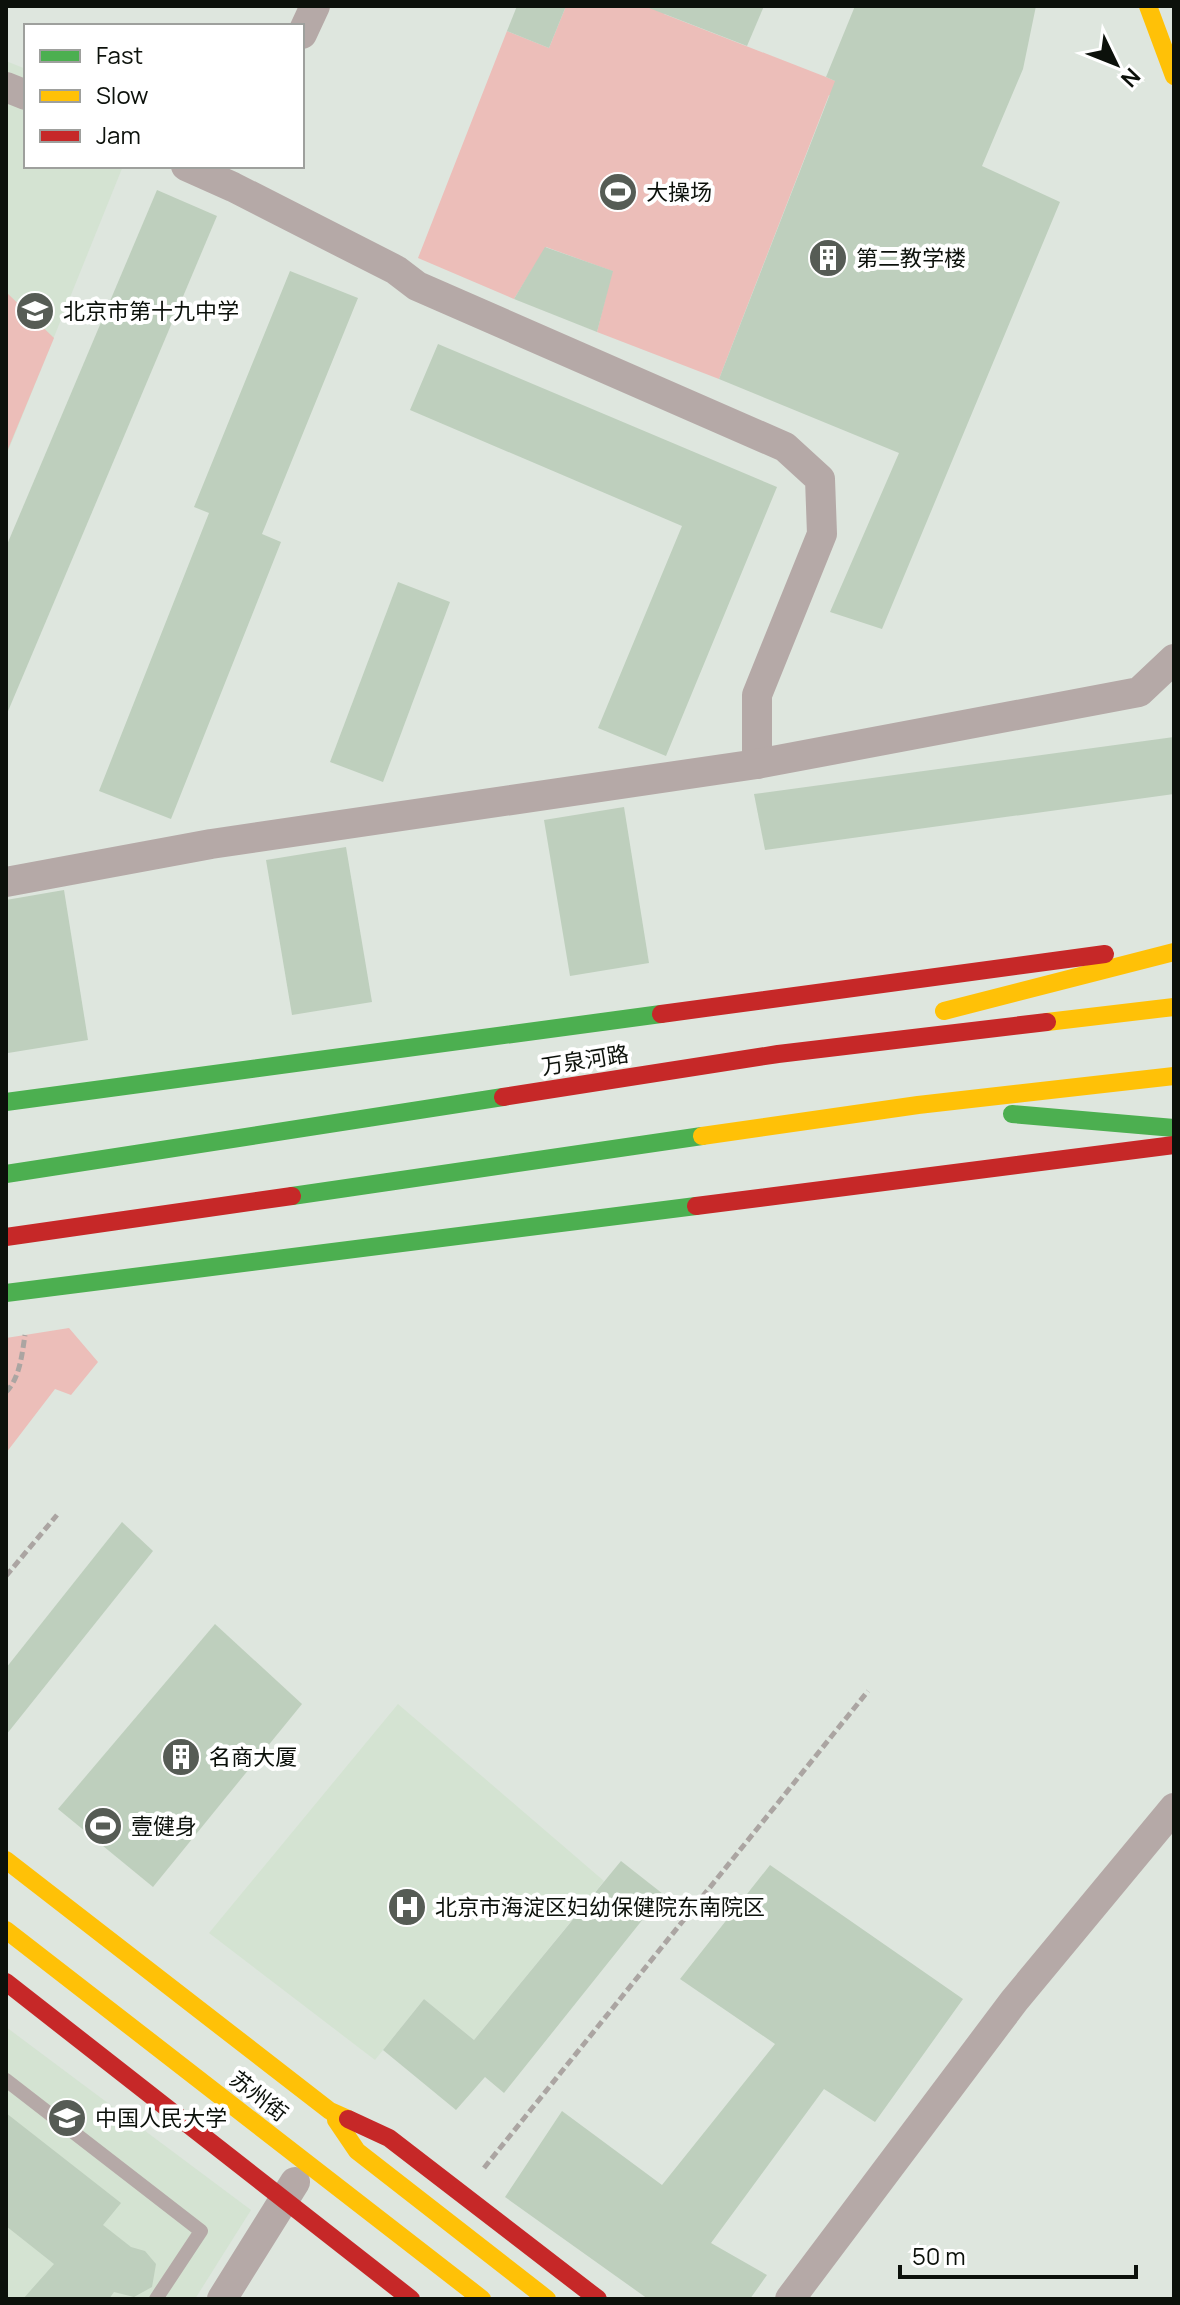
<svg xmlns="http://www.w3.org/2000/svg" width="1180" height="2305" viewBox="0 0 1180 2305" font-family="Manrope,'Noto Sans SC',sans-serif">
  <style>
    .built { fill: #d4e3d2 }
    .green { fill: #ecbeb9 }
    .building { fill: #becfbd }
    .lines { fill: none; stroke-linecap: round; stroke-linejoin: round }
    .path { stroke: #aba5a2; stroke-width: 5; stroke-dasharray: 8 4; stroke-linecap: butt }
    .lane { stroke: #b5a9a7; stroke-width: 14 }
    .street { stroke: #b5a9a7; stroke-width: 30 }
    .fast { stroke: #4caf50; stroke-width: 18 }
    .slow { stroke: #ffc107; stroke-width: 18 }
    .jam { stroke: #c62828; stroke-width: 18 }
    .labels { text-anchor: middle; stroke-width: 8; stroke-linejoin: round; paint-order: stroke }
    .poi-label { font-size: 22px; fill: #0c110b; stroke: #fff; text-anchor: start }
    .street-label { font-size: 22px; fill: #0c110b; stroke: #fff }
  </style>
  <rect width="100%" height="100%" fill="#dee6de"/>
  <g class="built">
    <path d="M6,61l20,8v97h97l-117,290z"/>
    <path d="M398,1704l206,177 -130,159 -50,-41 -49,61 -166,-127z"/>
    <path d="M6,2027l245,183 -56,89h-189z"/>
  </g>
  <g class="green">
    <path d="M566,6h101l-3,8 162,63 133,57 -130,-39 -110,284 -122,-47 15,-61 -66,-24 -32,52 -96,-41 89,-227 42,17z"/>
    <path d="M6,292l48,46 -48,116z"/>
    <path d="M69,1328l29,34 -27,33 -16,-6 -49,64v-115z"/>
  </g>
  <g class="building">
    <path d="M517,6h49l-17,42 -42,-17z"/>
    <path d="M649,6h115l-17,40 -98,-38z"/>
    <path d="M855,6h181l-13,63 -41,97 78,36 -178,427 -52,-17 69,-159 -180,-74 116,-298 -9,-4z"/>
    <path d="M157,190l60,26 -211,500v-169z"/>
    <path d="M545,247l68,24 -16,61 -83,-33z"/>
    <path d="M290,271l68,27 -96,236 19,8 -110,277 -72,-28 110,-278 -15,-6z"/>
    <path d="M438,344l339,143 -111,269 -68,-28 84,-202 -272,-116z"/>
    <path d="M398,582l52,20 -67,180 -53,-20z"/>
    <path d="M1174,737v57l-409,56 -11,-56z"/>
    <path d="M624,807l25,156 -79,13 -26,-156z"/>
    <path d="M346,847l26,155 -80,13 -26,-155z"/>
    <path d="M64,890l24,150 -80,13 -2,-15v-138z"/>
    <path d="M122,1522l31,29 -147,184v-67z"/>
    <path d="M215,1624l87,80 -149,183 -95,-78z"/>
    <path d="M621,1861l42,33 -159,199 -19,-16 -29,33 -73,-60 41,-51 50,41z"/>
    <path d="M770,1865l193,134 -88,123 -51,-33 -113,154 56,32 -17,24h-102l-143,-102 57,-86 100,74 113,-141 -95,-65z"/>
    <path d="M6,2113l115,90 -18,22 28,22 14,4 11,13 -4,23 -18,10 -20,-5 -5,7h-86l31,-35 -48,-38z"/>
  </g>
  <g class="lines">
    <g class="path">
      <path d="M6,1392c14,-14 16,-38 19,-57"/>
      <path d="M6,1576l51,-61"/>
      <path d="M484,2168l384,-477"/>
    </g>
    <path class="lane" d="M6,2080l195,151 -45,68"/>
    <g class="street">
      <path d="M302,34l13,-28"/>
      <path d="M6,87l20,8"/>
      <path d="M186,166l47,21 163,83 21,16 368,161 35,32 2,55 -65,161v69"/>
      <path d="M6,882l205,-38 546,-80 382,-72 35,-33"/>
      <path d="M222,2299l73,-117"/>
      <path d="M790,2299l224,-298 160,-193"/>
    </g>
    <g class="fast">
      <path d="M6,1102l655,-88"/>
      <path d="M1012,1114l162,14"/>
      <path d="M6,1174l497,-77"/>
      <path d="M292,1196l410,-60"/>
      <path d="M6,1293l690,-87"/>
    </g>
    <g class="slow">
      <path d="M1148,6l26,70"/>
      <path d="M944,1011l230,-59"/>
      <path d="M1047,1022l127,-15"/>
      <path d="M702,1136l216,-31 256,-29"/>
      <path d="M6,1860l324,251 18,8"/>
      <path d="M6,1930l476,369"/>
      <path d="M336,2120l21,31 190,148"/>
    </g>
    <g class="jam">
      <path d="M661,1014l444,-60"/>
      <path d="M503,1097l275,-43 269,-32"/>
      <path d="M696,1206l478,-61"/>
      <path d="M6,1237l286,-41"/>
      <path d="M6,1982l405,317"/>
      <path d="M348,2119l41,19 209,161"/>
    </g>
  </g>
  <defs>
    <g id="stadium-disc" transform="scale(2)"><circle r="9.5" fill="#565c55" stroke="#fff"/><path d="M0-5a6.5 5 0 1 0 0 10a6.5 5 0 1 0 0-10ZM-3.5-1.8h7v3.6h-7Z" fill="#fff"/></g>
    <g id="building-disc" transform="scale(2)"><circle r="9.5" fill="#565c55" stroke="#fff"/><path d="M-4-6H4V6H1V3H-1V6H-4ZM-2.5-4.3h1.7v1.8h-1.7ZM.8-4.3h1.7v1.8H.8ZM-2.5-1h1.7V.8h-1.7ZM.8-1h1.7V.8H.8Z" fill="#fff"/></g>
    <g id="school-disc" transform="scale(2)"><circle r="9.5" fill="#565c55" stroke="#fff"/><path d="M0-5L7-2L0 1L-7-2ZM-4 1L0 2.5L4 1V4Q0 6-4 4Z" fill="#fff"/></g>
    <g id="hospital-disc" transform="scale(2)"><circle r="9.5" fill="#565c55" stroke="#fff"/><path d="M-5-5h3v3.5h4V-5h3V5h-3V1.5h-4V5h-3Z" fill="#fff"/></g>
    <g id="university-disc" transform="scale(2)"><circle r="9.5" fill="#565c55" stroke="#fff"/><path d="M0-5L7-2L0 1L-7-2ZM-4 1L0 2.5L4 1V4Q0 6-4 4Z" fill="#fff"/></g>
  </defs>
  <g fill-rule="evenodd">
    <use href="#stadium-disc" x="618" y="192"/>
    <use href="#building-disc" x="828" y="258"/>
    <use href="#school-disc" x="35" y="311"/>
    <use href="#building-disc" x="181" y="1757"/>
    <use href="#stadium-disc" x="103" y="1826"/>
    <use href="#hospital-disc" x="407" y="1907"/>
    <use href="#university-disc" x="67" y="2118"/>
  </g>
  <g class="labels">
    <g class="poi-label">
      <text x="646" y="200">大操场</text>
      <text x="856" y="266">第二教学楼</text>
      <text x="63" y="319">北京市第十九中学</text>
      <text x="209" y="1765">名商大厦</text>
      <text x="131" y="1834">壹健身</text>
      <text x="435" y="1915">北京市海淀区妇幼保健院东南院区</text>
      <text x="95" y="2126">中国人民大学</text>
    </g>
    <g class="street-label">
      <text transform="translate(585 1060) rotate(-9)" y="8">万泉河路</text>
      <text transform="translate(259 2096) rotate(38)" y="8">苏州街</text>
    </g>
  </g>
  <rect width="1180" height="2305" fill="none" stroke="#0c110b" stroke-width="16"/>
  <rect x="24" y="24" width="280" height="144" fill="#ffffff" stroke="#9ea09d" stroke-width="2"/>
  <rect x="40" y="50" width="40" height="12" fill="#4caf50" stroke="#9ea09d" stroke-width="2"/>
  <text x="96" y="64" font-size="24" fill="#0c110b">Fast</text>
  <rect x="40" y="90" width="40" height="12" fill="#ffc107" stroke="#9ea09d" stroke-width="2"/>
  <text x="96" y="104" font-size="24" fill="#0c110b">Slow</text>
  <rect x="40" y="130" width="40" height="12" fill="#c62828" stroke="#9ea09d" stroke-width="2"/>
  <text x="96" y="144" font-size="24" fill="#0c110b">Jam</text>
  <g transform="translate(1116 64) rotate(133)" stroke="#ffffff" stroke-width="6" paint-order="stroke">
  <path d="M0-6L14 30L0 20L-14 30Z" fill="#0c110b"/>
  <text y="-12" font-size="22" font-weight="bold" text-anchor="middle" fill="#0c110b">N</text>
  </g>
  <path d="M900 2265v12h236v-12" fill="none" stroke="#0c110b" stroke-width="4"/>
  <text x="912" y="2265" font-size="24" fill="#0c110b" stroke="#ffffff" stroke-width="6" paint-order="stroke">50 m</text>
</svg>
